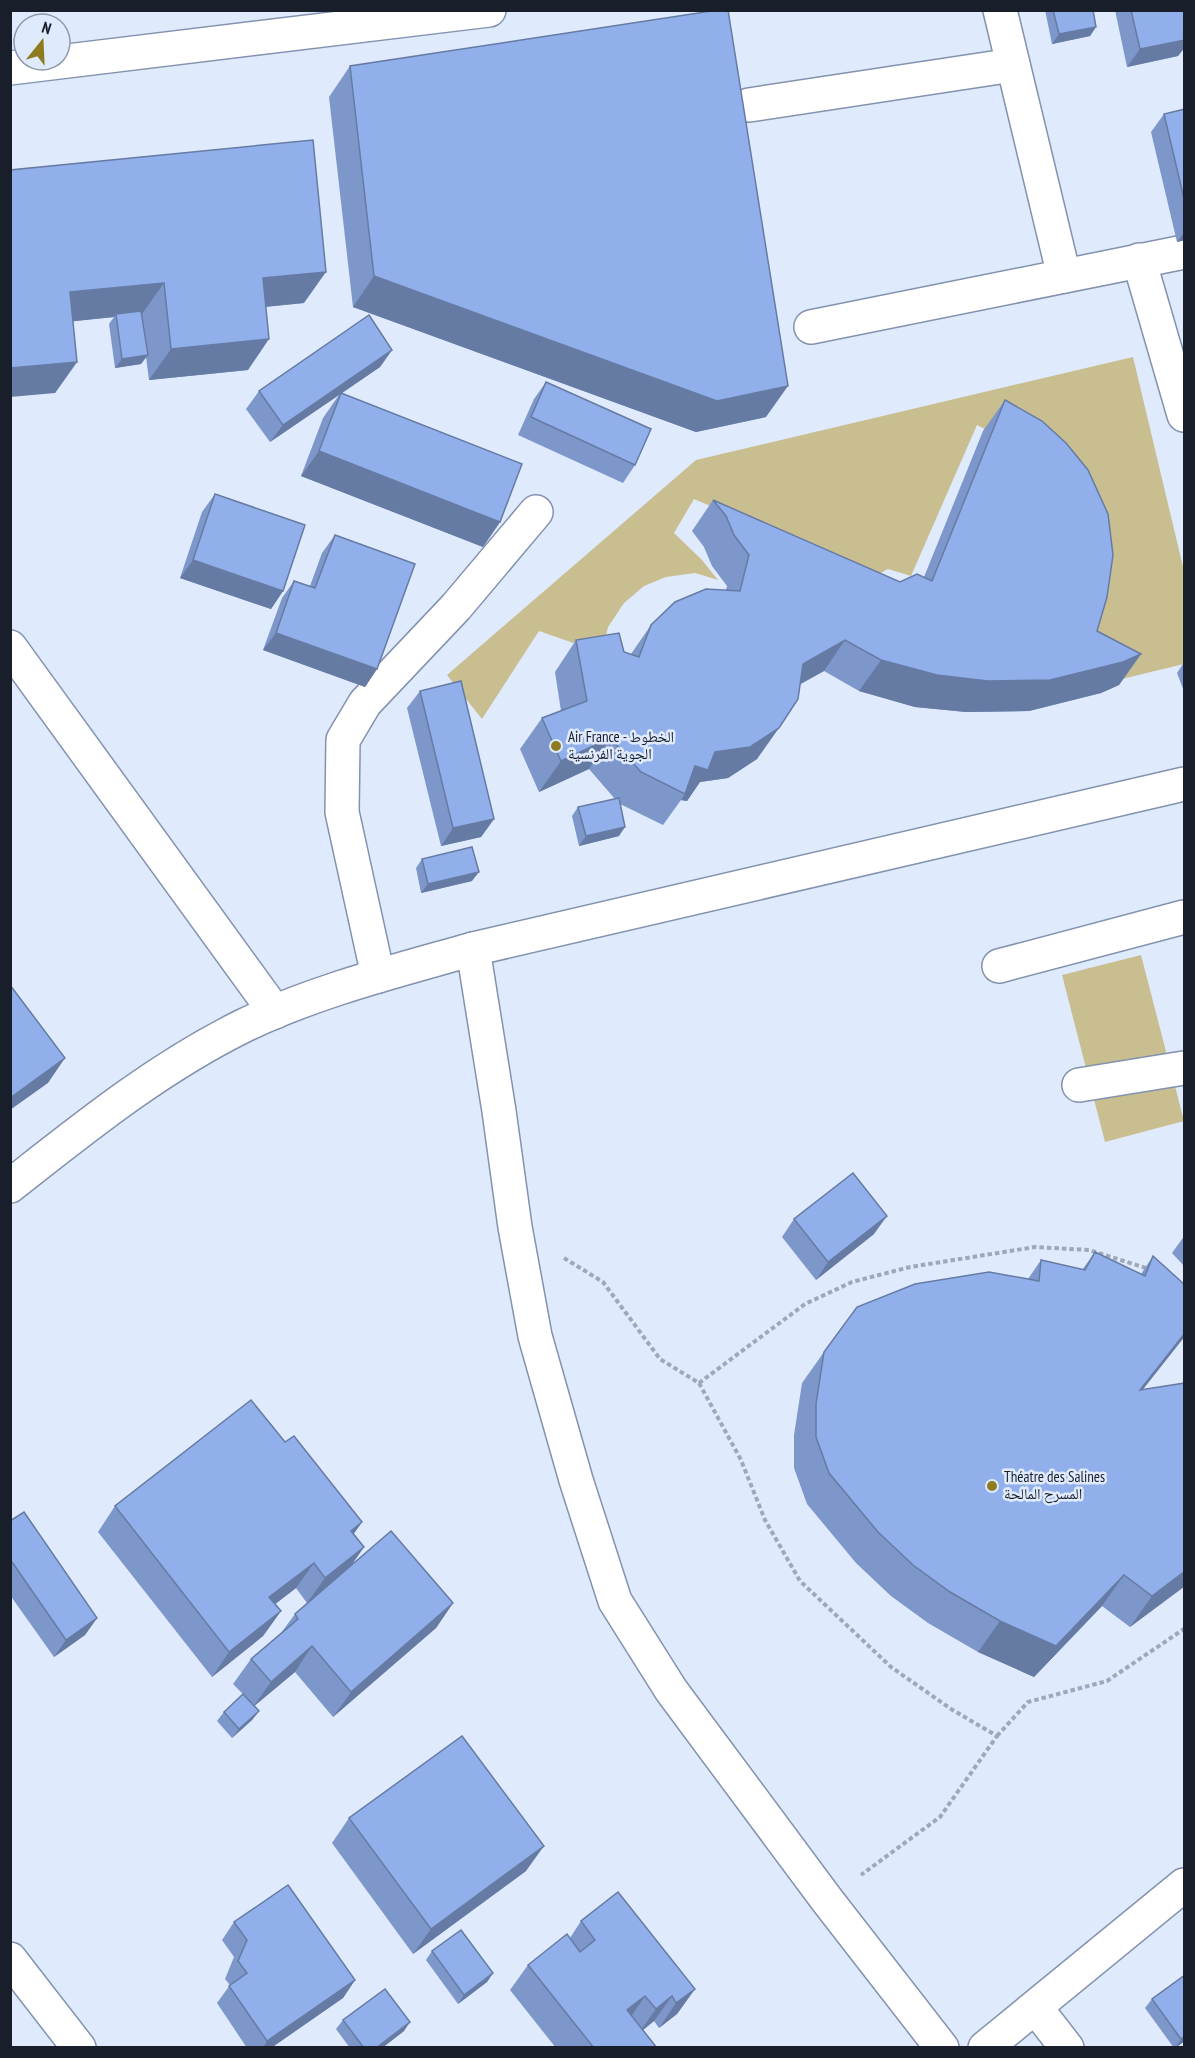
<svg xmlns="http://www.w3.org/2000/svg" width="1195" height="2058" viewBox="0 0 1195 2058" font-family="'PT Sans Narrow','Noto Naskh Arabic',sans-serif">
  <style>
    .green { fill: #c9be90 }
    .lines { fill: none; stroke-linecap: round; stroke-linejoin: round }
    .minor-casing { stroke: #8292af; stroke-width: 36 }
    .path { stroke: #9fa8b8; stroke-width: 4; stroke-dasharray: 4.5 3; stroke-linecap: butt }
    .minor { stroke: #fff; stroke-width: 33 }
    .wall { fill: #7d97ca }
    .shaded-wall { fill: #667ba4 }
    .building { fill: #91b0eb; stroke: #667ba4; stroke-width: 1.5 }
    .poi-dot { fill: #8e7a1f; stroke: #e0eafd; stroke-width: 2 }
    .labels { text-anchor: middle; stroke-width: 5; stroke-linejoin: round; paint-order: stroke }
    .poi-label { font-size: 15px; fill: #181f2a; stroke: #e0eafd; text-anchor: start }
  </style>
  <rect width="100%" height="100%" fill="#e0eafd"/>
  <g class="green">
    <path d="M1133,357l51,214v93l-62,15 -35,-19 -57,-208 -53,-27 -66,151 -23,-7 -13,7 -181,-77 -20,34 28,27 16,20 -23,-7 -29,4 -22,9 -20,17 -16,24 -6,26 -63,-22 -57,88 -35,-44 249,-215z"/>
    <path d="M1141,955l43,166 -79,21 -43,-167z"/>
  </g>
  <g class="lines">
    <g class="minor-casing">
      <g id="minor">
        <path d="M1000,10l64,266"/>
        <path d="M10,68l479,-58"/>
        <path d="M749,105l264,-40"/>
        <path d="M1139,260l45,155"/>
        <path d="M811,327l373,-75"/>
        <path d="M10,647l265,365"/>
        <path d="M473,949l26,162 16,116 20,109 41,144 39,121 56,89 156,210 115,148"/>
        <path d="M999,966l185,-49"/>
        <path d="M378,976l-36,-164 1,-72 22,-37 91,-96 80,-95"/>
        <path d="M1079,1085l105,-17"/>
        <path d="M10,1186c75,-59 148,-118 233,-160 72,-35 153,-55 230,-77l711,-165"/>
        <path d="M10,1959l69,89"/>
        <path d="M1036,2008l31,40"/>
        <path d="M985,2048l199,-163"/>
      </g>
    </g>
    <g class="path">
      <path d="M564,1258l39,24 57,77 39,24 42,77 24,60 35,61 91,86 60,42 46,27 -57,81 -79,58"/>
      <path d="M699,1383l106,-79 47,-22 58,-15 125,-20 54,3 60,19"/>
      <path d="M997,1736l31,-34 79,-21 77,-52"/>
    </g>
    <use href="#minor" class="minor"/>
  </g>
  <g class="wall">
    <path d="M1045,10h48l3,17 -6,9 -38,8z"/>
    <path d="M1115,10h70v37l-7,9 -51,11z"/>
    <path d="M350,66l416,351 -70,15 -343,-125 -24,-210z"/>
    <path d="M1185,109v131l-8,2 -26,-110 13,-18z"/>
    <path d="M10,170l294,133 -38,4 -18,63 -99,10 -3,-23 -5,7 -26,4 -6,-44 5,-7 -41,4 4,41 -22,31z"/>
    <path d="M392,350l-12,17 -38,26 158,129 -17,25 -182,-71 22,-58 16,-23 -69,47 -24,-33 13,-18z"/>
    <path d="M546,382l89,83 -12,18 -105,-48 16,-36z"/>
    <path d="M1005,400l92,231 44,23 -22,31 -18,8 -72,18 -63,1 -51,-5 -56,-16 -35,-20 -24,13 -43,75 -29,19 -28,4 -13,19 -6,-1 -18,25 -43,-21 -1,32 -40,10 -7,-30 6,-9 37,-8 -26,-30 -50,23 -19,-43 22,-31 19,-7 -6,-39 21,-32 55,14 20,-29 75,-35 1,-4 -15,-20 -8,-19 -12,-16 21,-31 187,82 24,-5 59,-146z"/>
    <path d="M215,494l68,97 -12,18 -91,-31 22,-66z"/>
    <path d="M335,535l42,134 -12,18 -102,-37 19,-52 12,-17 16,5 12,-33z"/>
    <path d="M1185,663v31l-8,-21 6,-9z"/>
    <path d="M420,691l74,128 -13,18 -40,9 -34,-138z"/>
    <path d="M422,859l50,22 -51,12 -5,-25z"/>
    <path d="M794,1219l80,15 -58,46 -34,-43z"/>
    <path d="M1185,1235v32l-13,-14z"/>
    <path d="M1095,1252l46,22 12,-18 32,29v51l-42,53 42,197 -55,41 -28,-21 -68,71 -56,-25 -50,-29 -37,-27 -35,-33 -49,-59 -13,-36v-33l8,-52 22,-31 204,-73 13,-19 41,10z"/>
    <path d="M285,1442l77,80 -9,12 11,13 -12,17 101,39 -17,25 -103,89 -38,-45 -41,34 5,5 -7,9 -20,18 -15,-17 7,-9 19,-18 -10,-10 18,-25 30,-26 14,-19 12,-11 -11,-15 -21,16 6,7 -18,25 -51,41 -114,-145 17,-26z"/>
    <path d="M10,1521l87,97 -12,17 -31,22 -44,-62z"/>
    <path d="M349,1818l177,53 -113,83 -81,-111z"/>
    <path d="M581,1921l114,68 -18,25 -18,14 -5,-7 -11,9 14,18h-101l-46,-58 18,-25 42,-27z"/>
    <path d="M234,1922l121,58 -12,18 -72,50h-24l-30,-45 13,-18 -5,-6 9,-22 -12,-17z"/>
    <path d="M432,1951l61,22 -6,9 -29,22 -32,-44z"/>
    <path d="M1185,1975v66l-10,7h-1l-29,-40 7,-9z"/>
    <path d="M343,2020l61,11 -22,17h-32l-14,-19z"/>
  </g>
  <g class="shaded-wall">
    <path d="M1096,27l-6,9 -38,8 7,-10z"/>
    <path d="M1185,39v8l-7,9 -51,11 13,-18z"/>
    <path d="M1185,231v9l-8,2z"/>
    <path d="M326,272l-22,31 -63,6 22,-31z"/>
    <path d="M374,276l414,110 -22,31 -70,15 -343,-125z"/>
    <path d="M164,283l-22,31h-26l-2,3 -66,7 22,-32z"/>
    <path d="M269,339l-21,31 -99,10 22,-31z"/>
    <path d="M392,350l-12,17 -110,75 13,-17z"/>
    <path d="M148,355l-7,9 -26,4 7,-9z"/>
    <path d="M77,362l-22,31 -45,4v-29z"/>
    <path d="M319,451l181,71 -17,25 -182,-71z"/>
    <path d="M193,560l90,31 -12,18 -91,-31z"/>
    <path d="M276,633l101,36 -12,18 -102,-37z"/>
    <path d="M845,640l-21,31 -43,24 22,-31z"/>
    <path d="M1141,654l-22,31 -18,8 -72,18 -63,1 -51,-5 -56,-16 22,-31z"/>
    <path d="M779,728l-22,31 -29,19 -28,4 -13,19 -6,-1 4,-6 10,-28 20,-14z"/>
    <path d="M610,738l-21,31 -50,23 22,-31z"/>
    <path d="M494,819l-13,18 -40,9 12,-18z"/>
    <path d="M625,827l-6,9 -40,10 7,-10z"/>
    <path d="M479,872l-7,9 -51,12 7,-9z"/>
    <path d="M65,1058l-17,25 -38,27v-12z"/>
    <path d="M887,1216l-13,18 -58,46 12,-18z"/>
    <path d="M1185,1333v3l-67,85 22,-31z"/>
    <path d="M362,1522l-18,26 7,-17z"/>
    <path d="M364,1547l-18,26 -39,30 18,-25z"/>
    <path d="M314,1563l-18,25 -44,34 17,-25z"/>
    <path d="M1185,1571v15l-55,41 22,-31z"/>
    <path d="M1124,1575l-22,31 -68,71 -56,-25 22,-31z"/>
    <path d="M453,1603l-17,25 -103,89 18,-25z"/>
    <path d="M281,1611l-18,25 -51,41 17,-25z"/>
    <path d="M97,1618l-12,17 -31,22 12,-17z"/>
    <path d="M312,1646l-17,26 -42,35 18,-25z"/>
    <path d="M259,1711l-7,9 -20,18 7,-9z"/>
    <path d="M544,1846l-18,25 -113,83 18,-25z"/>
    <path d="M493,1973l-6,9 -29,22 6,-9z"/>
    <path d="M355,1980l-12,18 -72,50h-8l4,-7z"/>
    <path d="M695,1989l-18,25 -18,14 17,-25z"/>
    <path d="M645,1996l-17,25 -1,-11z"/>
    <path d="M672,1996l-18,25 -16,13 18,-25z"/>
    <path d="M410,2022l-6,9 -22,17h-6z"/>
    <path d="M1185,2036v5l-10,7 6,-9z"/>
  </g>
  <g class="building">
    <path d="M718,10h10l60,376 -71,15 -343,-125 -24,-210z"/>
    <path d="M1053,10h40l3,17 -37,7z"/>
    <path d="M1131,10h54v30l-45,9z"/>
    <path d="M1185,109v94l-21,-89z"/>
    <path d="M313,140l13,132 -63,6 6,61 -98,10 -7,-66 -94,9 7,70 -67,6v-198z"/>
    <path d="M141,311l7,44 -26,4 -6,-45z"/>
    <path d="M369,315l23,35 -109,75 -24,-34z"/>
    <path d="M546,382l105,47 -16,36 -104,-48z"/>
    <path d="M341,393l181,71 -22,58 -181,-71z"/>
    <path d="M1005,400l37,21 24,22 22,27 20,44 5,41 -6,42 -10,34 44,23 -18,8 -73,18 -62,1 -51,-6 -56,-15 -36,-20 -42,24 -5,35 -19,29 -29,19 -35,5 -7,18 -13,-4 -10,28 -44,-22 -31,-34 -49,23 -19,-43 45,-17 -11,-61 43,-7 5,19 15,5 12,-32 24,-23 31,-13 34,2 9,-36 -15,-20 -8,-19 -13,-16 187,82 17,-8 15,7z"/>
    <path d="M215,494l90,31 -22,66 -90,-31z"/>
    <path d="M335,535l80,29 -38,105 -101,-36 18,-52 21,7z"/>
    <path d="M461,681l33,138 -41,9 -33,-137z"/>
    <path d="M619,798l6,29 -39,9 -8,-29z"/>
    <path d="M472,847l7,25 -51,12 -6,-25z"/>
    <path d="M10,985l55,73 -55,40z"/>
    <path d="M853,1173l34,43 -59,46 -34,-43z"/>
    <path d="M1095,1252l50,24 8,-20 32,29v48l-45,57 45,-7v188l-33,25 -28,-21 -68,71 -56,-25 -50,-29 -37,-27 -35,-33 -49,-59 -13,-36v-33l8,-52 33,-45 58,-23 74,-12 50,9 2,-21 44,10z"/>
    <path d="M251,1400l34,42 9,-6 68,86 -11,9 13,16 -39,31 -11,-15 -45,34 12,14 -52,41 -114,-146z"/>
    <path d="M24,1512l73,106 -31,22 -56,-81v-38z"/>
    <path d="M391,1531l62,72 -102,89 -39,-46 -41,36 -20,-23 47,-40 -3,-5z"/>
    <path d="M243,1694l16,17 -20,18 -15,-17z"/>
    <path d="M462,1736l82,110 -113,83 -82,-111z"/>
    <path d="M288,1885l67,95 -88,61 -38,-55 18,-13 -9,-12 9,-21 -13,-18z"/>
    <path d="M618,1892l77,97 -19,14 -4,-7 -16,13 -11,-13 -18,14 30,38h-63l-66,-83 39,-31 13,18 15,-12 -14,-19z"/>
    <path d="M461,1930l32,43 -29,22 -32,-44z"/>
    <path d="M1185,1975v61l-4,3 -29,-40z"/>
    <path d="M385,1989l25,33 -34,26h-12l-21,-28z"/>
  </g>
  <g class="poi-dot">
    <circle cx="556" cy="746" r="6"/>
    <circle cx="992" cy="1486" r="6"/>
  </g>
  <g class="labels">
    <g class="poi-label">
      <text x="568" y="742">Air France - الخطوط<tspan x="568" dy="17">الجوية الفرنسية</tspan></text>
      <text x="1004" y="1482">Théatre des Salines<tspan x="1004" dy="17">المسرح المالحة</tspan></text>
    </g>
  </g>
  <rect width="1195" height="2058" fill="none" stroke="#181f2a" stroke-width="24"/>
  <g transform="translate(42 42) rotate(18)"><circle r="28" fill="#e0eafd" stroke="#9099a9" stroke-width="1.5"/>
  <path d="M0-4.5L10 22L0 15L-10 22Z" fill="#8e7a1f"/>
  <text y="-9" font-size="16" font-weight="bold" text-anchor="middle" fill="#181f2a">N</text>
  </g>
</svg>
